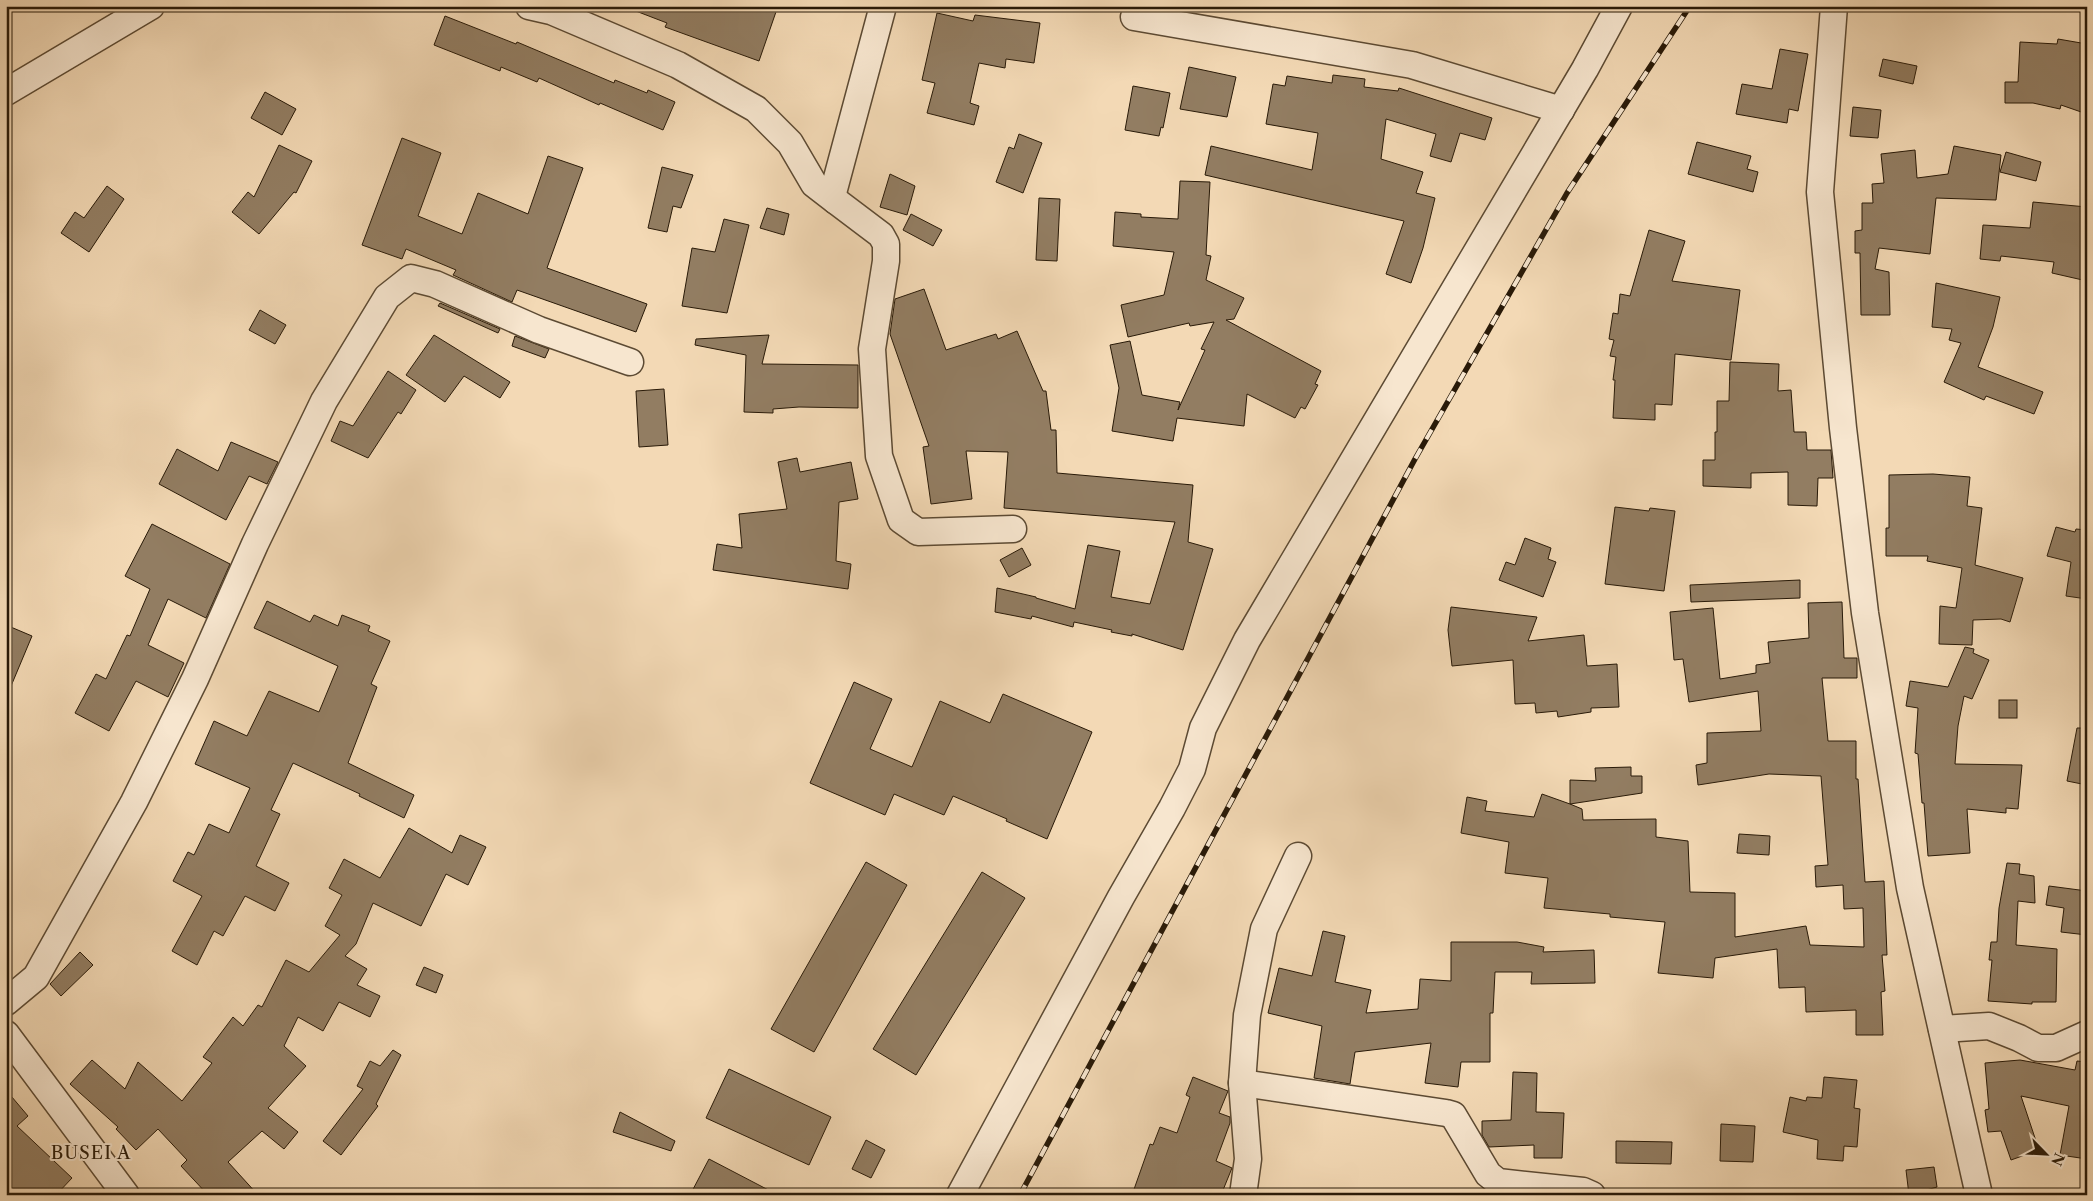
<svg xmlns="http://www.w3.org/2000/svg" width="2093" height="1201" viewBox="0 0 2093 1201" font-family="'Libre Caslon Text',serif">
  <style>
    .building { fill: #927d62; stroke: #291a08 }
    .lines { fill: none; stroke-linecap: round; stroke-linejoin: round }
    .street-casing { stroke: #5c4a33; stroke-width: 29 }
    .street { stroke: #f7e6cf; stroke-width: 26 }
    .rail-casing { stroke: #291a08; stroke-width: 5.5 }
    .rail { stroke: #f7e6cf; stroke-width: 4; stroke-dasharray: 11; stroke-linecap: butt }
    .labels { text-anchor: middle; stroke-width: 4; stroke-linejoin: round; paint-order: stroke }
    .quarter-label { font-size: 18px; letter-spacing: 1px; fill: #291a08; stroke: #f7e6cf }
  </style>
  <rect width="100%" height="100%" fill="#f3d9b5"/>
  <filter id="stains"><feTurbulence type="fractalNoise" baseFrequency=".004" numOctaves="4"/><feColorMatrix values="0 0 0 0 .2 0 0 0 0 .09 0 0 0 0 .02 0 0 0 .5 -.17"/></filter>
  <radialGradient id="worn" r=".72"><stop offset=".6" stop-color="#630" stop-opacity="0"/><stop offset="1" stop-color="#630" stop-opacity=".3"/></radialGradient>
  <g class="building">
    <path d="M628,6h150l-19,55 -94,-34 2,-4 -39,-15z"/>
    <path d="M937,13l36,8 2,-6 65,8 -6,40 -28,-4 -1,9 -26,-5 -9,40 9,3 -5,19 -47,-12 8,-30 -13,-3z"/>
    <path d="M445,16l71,28 1,-2 97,41 1,-3 32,13 1,-3 27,12 -12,28 -63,-27 -1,2 -60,-27 -2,4 -36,-15 -1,4 -66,-26z"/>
    <path d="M2058,39l29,5v70l-26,-9 -1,4 -27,-6h-28v-21h13l2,-40 37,2z"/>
    <path d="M1780,49l28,5 -10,57 -9,-2 -2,14 -51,-9 6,-30 30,5z"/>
    <path d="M1883,59l34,7 -4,18 -34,-8z"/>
    <path d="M1189,67l47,10 -9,40 -47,-8z"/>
    <path d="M1333,75l32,4 -1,8 34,4 1,-3 93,30 -7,22 -25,-7 -9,29 -21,-6 6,-22 -50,-15 -5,40 42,13 -7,21 19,5 -12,50 -12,35 -25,-9 18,-53 -199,-46 6,-29 101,24 6,-37 -52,-9 7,-40 12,2 2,-10 45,7z"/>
    <path d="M1133,86l37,7 -7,35 -2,-1 -2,9 -34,-6z"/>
    <path d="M265,92l31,17 -14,26 -31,-17z"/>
    <path d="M1853,107l28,3 -3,28 -28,-2z"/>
    <path d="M1019,134l23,9 -19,50 -27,-11 13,-35 5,2z"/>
    <path d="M402,138l39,15 -23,63 44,18 16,-41 50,21 20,-58 35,12 -36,100 100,36 -11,28 -119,-42 -5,12 -59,-27 3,-5 -50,-21 -4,10 -40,-14z"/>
    <path d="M1697,142l54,14 -4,13 11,3 -5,20 -65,-18z"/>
    <path d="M279,145l33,16 -16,32 -2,-1 -35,42 -27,-22 16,-20 6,5z"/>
    <path d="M1954,146l47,9 -5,45 -60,-2 -6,56 -51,-6 -4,21 14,3 1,43h-29l-1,-62h-5v-22l7,-1v-27h11l-1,-19 12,-1 -3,-29 34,-4 2,28 31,-4z"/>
    <path d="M2006,152l35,10 -5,19 -36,-9z"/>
    <path d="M662,167l31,8 -12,33 -8,-2 -6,26 -19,-4z"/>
    <path d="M890,174l25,12 -8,29 -27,-8z"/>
    <path d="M1180,181l30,1 -4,73 5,1 -5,24 38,18 -10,21 -8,1 95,51 -6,13 3,1 -13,24 -4,-2 -6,11 -48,-24 -3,32 -67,-8 -4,23 -61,-10 7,-43 -9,-43 20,-4 12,54 38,7 -2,8 27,-60 -4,-1 13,-27 -24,4 -1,-3 -61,14 -7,-32 43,-10 10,-43 -61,-6 2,-34 26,2v3l37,2z"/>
    <path d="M107,186l17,13 -35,53 -28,-19 14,-21 9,6z"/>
    <path d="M1039,198l21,1 -3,62 -21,-1z"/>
    <path d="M2033,202l54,5v74l-35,-8 2,-11 -53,-6 -1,5 -20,-2 3,-34 47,3z"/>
    <path d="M767,208l22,6 -5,21 -24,-7z"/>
    <path d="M911,214l31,16 -9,16 -30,-16z"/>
    <path d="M724,219l25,6 -22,88 -45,-7 10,-58 23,4z"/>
    <path d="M1649,230l36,11 -13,40 68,9 -9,70 -56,-6 -3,51 -17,-1v16l-42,-2 2,-38h-2l3,-23 -6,-1 4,-16 -5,-1 4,-26 5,1 2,-20 10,2z"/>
    <path d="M1936,283l64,14 -7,30 -15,40 65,25 -9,22 -48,-18 -2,4 -40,-18 17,-39 -12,-3 3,-11 -20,-2z"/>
    <path d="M924,289l22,61 50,-16 2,5 19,-8 26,60h3l5,39h5l1,43 136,12 -5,57 25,7 -30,101 -51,-16v2l-21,-4 1,-2 -38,-8 -1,5 -41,-11 -1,3 -36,-7 2,-24 39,9v1l39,11 13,-64 32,6 -9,46 39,7 25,-82 -171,-14 4,-56 -42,-1 6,48 -41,5 -8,-57 6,-1 -39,-112 5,-35z"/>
    <path d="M440,303l60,26 -2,4 -60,-27z"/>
    <path d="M260,310l26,15 -11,19 -26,-14z"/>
    <path d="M434,335l76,47 -10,16 -36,-22 -19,26 -39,-27z"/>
    <path d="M769,335l-7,29 96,1v43l-59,-1 -26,2v4l-29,-1 2,-57 -51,-10 1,-6z"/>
    <path d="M515,336l34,13 -4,9 -33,-12z"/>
    <path d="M1730,362l49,2 -1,27 13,-1 3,42h12l1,18h24l2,28h-15l-1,28 -29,-1v-33l-37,1v15l-48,-2v-26h12v-28h2v-31h12z"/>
    <path d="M388,371l28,19 -15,24 -3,-2 -30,46 -37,-17 9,-20 13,5z"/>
    <path d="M664,389l4,56 -29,2 -3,-56z"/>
    <path d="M231,442l47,20 -11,22 -18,-8 -23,44 -67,-36 18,-35 41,22z"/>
    <path d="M797,458l3,14 51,-10 7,37 -19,3 -3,59 15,3 -3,25 -135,-19 4,-26 25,4 -3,-34 48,-5 -9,-47z"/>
    <path d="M1933,474l37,3 -3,29 15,2 -7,57 48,13 -13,44 -9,-3 -28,1 -1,25 -33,-1 1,-38 16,2 6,-40 -35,-7 1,-5h-42v-28h3v-53z"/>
    <path d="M1615,507l34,4 1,-3 25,3 -11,80 -59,-7z"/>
    <path d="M152,524l78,40 -24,54 -38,-19 -20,46 36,18 -16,34 -32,-16 -27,50 -34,-18 21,-39 10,5 21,-44 3,1 20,-47 -25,-13z"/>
    <path d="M2056,527l19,5 1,-3 11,1v69l-21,-3 5,-34 -24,-6z"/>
    <path d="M1525,538l26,10 -3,11 8,3 -13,35 -44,-17 7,-18 9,3z"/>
    <path d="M1022,548l9,17 -22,12 -9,-17z"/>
    <path d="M1800,580v18l-109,4 -1,-17z"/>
    <path d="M267,601l43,21 4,-7 24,11 4,-11 28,11 -2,5 22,10 -19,43 6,3 -29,76 66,32 -10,23 -45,-22 1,-2 -67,-31 -22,47 9,4 -24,52 33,17 -14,28 -30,-15 -22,40 -9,-5 -17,34 -25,-14 30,-55 -29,-15 15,-29 6,3 15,-31 20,9 21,-45 -55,-24 19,-43 33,15 22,-45 50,21 19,-46 -84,-38z"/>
    <path d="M1842,602l2,56h13v20h-35l6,63h28v38h2l7,103 19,-1 3,74h-5l3,36 -4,1 2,43h-27v-25l-50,2 -1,-25 -26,1 -2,-39 -62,9 -2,20 -55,-5 7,-51 -55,-5v-3l-66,-6 4,-30 -43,-5 4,-31 -48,-9 6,-36 20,4 -2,10 49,6 8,-23 28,10v-24l26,1 -1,-13 36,-1v9h11v17l-72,11 12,5 1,11 73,-1v18l32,4 2,51 45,1v44l71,-11 4,19 54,2 -1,-39 -19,1 -1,-24 -27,2 -1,-21 13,-1 -7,-89 -52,-2 -71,11 -2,-20 11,-2v-30l54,-2 -3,-40 -69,11 -6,-43 -9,1 -4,-48 43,-4 7,71 36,-6v-8l14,-2 -2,-21 41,-4 -1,-35z"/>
    <path d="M1451,607l86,10 -9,24 56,-6 3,31 30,-2 2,43 -28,1v4l-33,5 -1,-6 -21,2 -1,-10 -20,1 -2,-44 -61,6 -4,-36z"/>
    <path d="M6,625l26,11 -26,62z"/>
    <path d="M1965,647l9,2 -1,4 16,7 -17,39 -8,-3 -6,30 -3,38 67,1 -4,44 -12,-1v5l-39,-4 3,44 -42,3 -4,-53h-2l-4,-49 -3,-1 3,-45 -12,-2 4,-25 38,6z"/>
    <path d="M854,682l38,17 -22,50 42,18 28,-66 50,22 13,-29 89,38 -45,107 -41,-18 1,-2 -54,-23 -9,19 -50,-21 -9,21 -75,-32z"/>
    <rect x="1999" y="700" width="18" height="18"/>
    <path d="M2077,728h10v57l-20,-4z"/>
    <path d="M409,828l43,25 8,-18 26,12 -18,38 -22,-11 -25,52 -48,-23 -17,41 -11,12 22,13 -10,16 23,11 -10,21 -31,-15 -16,29 -25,-14 -14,29 22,20 -38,42 30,24 -14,17 -22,-18 -34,31 30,33h-50l-27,-29 6,-6 -29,-31 -22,21 -20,-21 2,-2 -48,-43 22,-24 33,29 13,-27 44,39 30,-38 -9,-6 30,-40 10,9 15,-21 4,2 24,-47 23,12 31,-37 -15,-9 17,-31 -13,-7 15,-29 36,19z"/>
    <path d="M1739,834l31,2 -1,19 -32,-2z"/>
    <path d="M866,862l41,23 -93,167 -43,-23z"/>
    <path d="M2007,863l13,1 -1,10 15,2 1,27 -17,-2 -2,44 41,4 -1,53h-24v2l-44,-3 4,-41h-3l2,-18h6l2,-34z"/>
    <path d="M982,872l43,26 -109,177 -43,-26z"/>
    <path d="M2049,886l38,5v44l-26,-3 3,-24 -18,-3z"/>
    <path d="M1323,931l22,5 -10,46 36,8 -5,23 52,-4 2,-30 31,2v-39h66l27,5 -1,5 51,-2 1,33 -64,1 1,-12h-37l-2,41h-3v49h-29l-3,25 -33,-4 6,-40 -76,9 -5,32 -36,-6 8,-52 -54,-13 11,-45 33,8z"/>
    <path d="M80,952l13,13 -32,31 -11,-12z"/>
    <path d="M424,967l19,8 -7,18 -20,-8z"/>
    <path d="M393,1050l8,5 -25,49 2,2 -37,49 -18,-14 40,-52 -6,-3 13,-25 10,5z"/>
    <path d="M2020,1060l55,10 2,-9 10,1v97l-27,-4 9,-49 -48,-10 18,54 -28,10 -10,-29 -13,1 -3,-22 4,-1 -4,-46z"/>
    <path d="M729,1069l102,48 -22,48 -103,-47z"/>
    <path d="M1513,1072l24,1 -1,39 28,1 -2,45h-28v-13l-45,2 -7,-12v-14l29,-1z"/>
    <path d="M1193,1077l35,14 -9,22 11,4v6l-14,38 16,7 -11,27h-89l18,-51 3,1 7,-18 17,6 13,-36 -4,-2z"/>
    <path d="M1824,1077l33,3 -3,28 6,1 -3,38 -13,-1 -1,15 -26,-2 1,-19 -35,-8 7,-35 16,4 1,-4 15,1z"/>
    <path d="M6,1090l22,26 -11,10 55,52 -16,17h-50z"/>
    <path d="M620,1112l55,29 -4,10 -58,-19z"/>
    <path d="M1721,1124l34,2 -2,36 -33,-1z"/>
    <path d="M866,1140l19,10 -14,28 -19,-9z"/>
    <path d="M1616,1141l56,1 -1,22 -55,-1z"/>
    <path d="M709,1159l69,36h-88z"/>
    <path d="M1934,1167l3,20 -28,8 -3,-25z"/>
  </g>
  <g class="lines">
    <g class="street-casing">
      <g id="street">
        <path d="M529,6l22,5 127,54 78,44 34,34 24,41 22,17"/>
        <path d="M883,6l-50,187 3,8 45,34 5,9v17l-14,88 7,107 22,64 17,12 95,-3"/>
        <path d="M1834,6l-14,186 23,236 22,185 45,275 69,307"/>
        <path d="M1134,17l278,48 149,45"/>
        <path d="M6,92l145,-86"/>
        <path d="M6,1002l30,-25 98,-175 61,-123 60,-135 69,-143 63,-104 24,-19 24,6 104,46 91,32"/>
        <path d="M1942,1029l47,-3 30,12 19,10h18l31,-14"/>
        <path d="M6,1034l120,161"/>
        <path d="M1242,1083l204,30 7,2 35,59 10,8 85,9 9,4"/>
        <path d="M960,1195l161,-298 51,-89 20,-39 11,-41 44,-88 338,-571 34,-63"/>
        <path d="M1243,1195l5,-36 -6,-76 5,-68 17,-86 34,-73"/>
      </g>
    </g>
    <use href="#street" class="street"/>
    <g class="rail-casing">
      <path id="rail" d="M1020,1195l395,-736 152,-266 123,-187"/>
    </g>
    <use href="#rail" class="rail"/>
  </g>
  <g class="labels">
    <g class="quarter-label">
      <text x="91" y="1159">BUSEI A</text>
    </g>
  </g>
  <rect width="2093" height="1201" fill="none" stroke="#f3d9b5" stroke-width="25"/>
  <rect x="8" y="8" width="2078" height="1186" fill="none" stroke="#291a08" stroke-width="2.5"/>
  <rect x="12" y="12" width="2068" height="1176" fill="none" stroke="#291a08"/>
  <g transform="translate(2046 1154) rotate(114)" stroke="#f7e6cf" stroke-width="4" paint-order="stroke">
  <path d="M0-4L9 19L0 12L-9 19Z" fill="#291a08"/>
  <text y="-8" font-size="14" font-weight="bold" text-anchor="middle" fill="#291a08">N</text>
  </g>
  <rect width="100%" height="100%" filter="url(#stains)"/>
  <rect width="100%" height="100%" fill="url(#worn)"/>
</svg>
